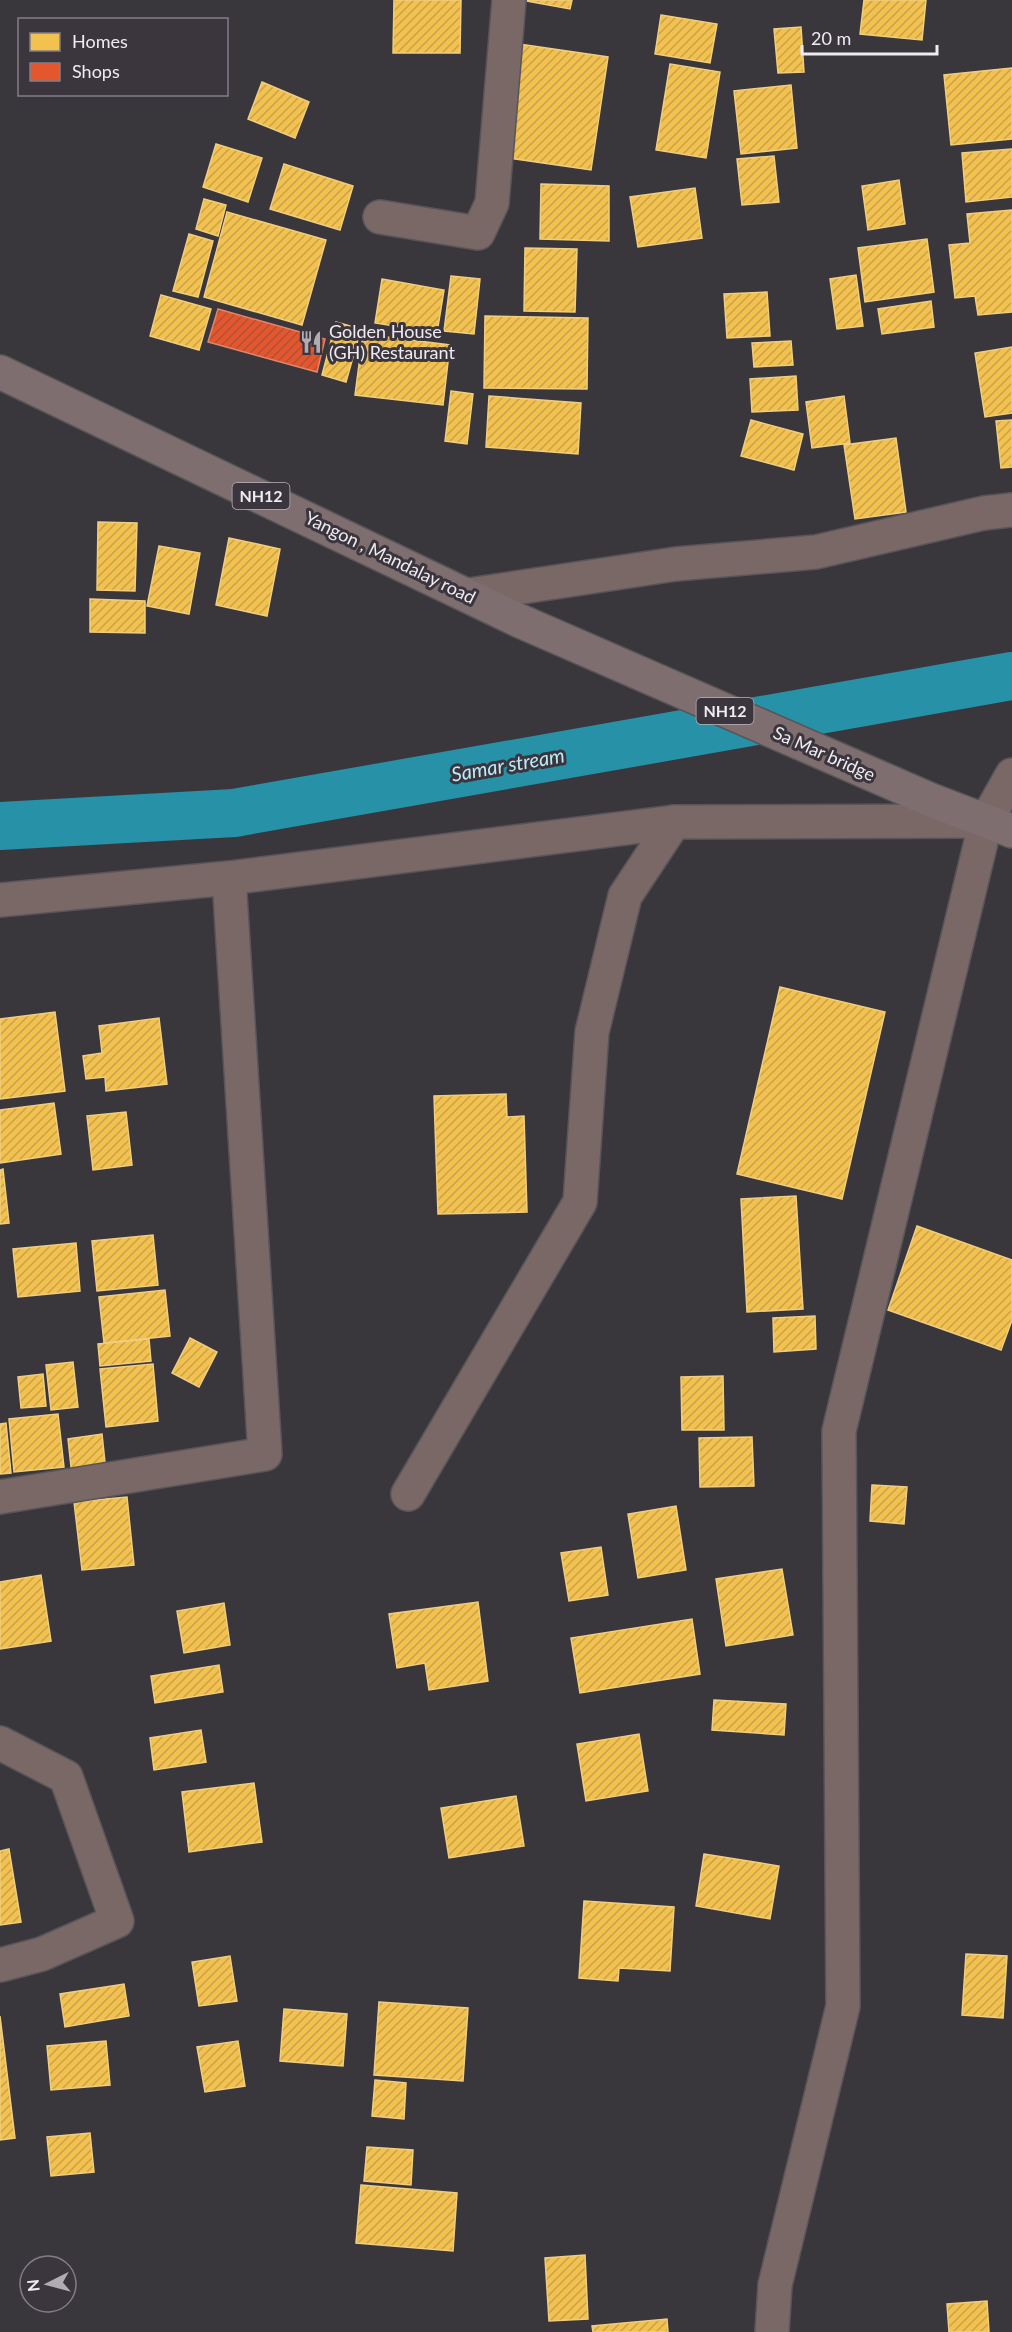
<svg xmlns="http://www.w3.org/2000/svg" width="1012" height="2332" viewBox="0 0 1012 2332" font-family="Lato,sans-serif">
  <style>
    .homes { fill: url(#homes-hatch); stroke: #f1ce7f; stroke-width: 1.5 }
    .shops { fill: url(#shops-hatch); stroke: #e78368; stroke-width: 1.5 }
    .lines { fill: none; stroke-linecap: round; stroke-linejoin: round }
    .canal { stroke: #2791a8; stroke-width: 48 }
    .minor-casing { stroke: #575558; stroke-width: 36 }
    .highway-casing { stroke: #575558; stroke-width: 36 }
    .minor { stroke: #796866; stroke-width: 33 }
    .highway { stroke: #7e6e6f; stroke-width: 33 }
    .labels { text-anchor: middle; stroke-width: 6; stroke-linejoin: round; paint-order: stroke }
    .shield { fill: #3b353e; stroke: #b9b4bb; stroke-width: 1.5 }
    .shield-label { font-size: 16px; font-weight: bold; fill: #efebf1 }
    .poi-label { font-size: 18px; fill: #efebf1; stroke: #3b353e; text-anchor: start }
    .street-label { font-size: 18px; fill: #efebf1; stroke: #3b353e }
    .water-label { font-size: 20px; font-style: italic; fill: #bbecfa; stroke: #3b353e }
  </style>
  <defs>
    <pattern id="homes-hatch" width="6" height="6" patternUnits="userSpaceOnUse" patternTransform="scale(1.5)"><rect width="6" height="6" fill="#f2c14e"/><path d="M-1 1l2-2M0 6l6-6M5 7l2-2" fill="none" stroke="#c8a24c"/></pattern>
    <pattern id="shops-hatch" width="6" height="6" patternUnits="userSpaceOnUse" patternTransform="scale(1.5)"><rect width="6" height="6" fill="#e4572e"/><path d="M-1 1l2-2M0 6l6-6M5 7l2-2" fill="none" stroke="#ad5137"/></pattern>
  </defs>
  <rect width="100%" height="100%" fill="#3a373c"/>
  <g class="homes">
    <path d="M394,0h67l-1,53h-67z"/>
    <path d="M521,0h51l-2,9z"/>
    <path d="M864,0h62l-4,40 -62,-6z"/>
    <path d="M661,15l56,9 -7,39 -55,-9z"/>
    <path d="M801,27l3,45 -26,1 -4,-44z"/>
    <path d="M519,44l89,13 -17,113 -89,-13z"/>
    <path d="M670,64l50,8 -14,86 -50,-8z"/>
    <path d="M1012,68v71l-61,6 -7,-70z"/>
    <path d="M262,82l47,20 -14,36 -47,-19z"/>
    <path d="M791,85l6,63 -56,6 -7,-63z"/>
    <path d="M216,144l46,14 -14,44 -45,-15z"/>
    <path d="M1012,149v48l-46,5 -4,-49z"/>
    <path d="M774,156l5,46 -37,3 -5,-46z"/>
    <path d="M284,164l69,22 -13,44 -70,-21z"/>
    <path d="M899,180l6,44 -37,6 -6,-44z"/>
    <path d="M541,184l68,2v55l-69,-2z"/>
    <path d="M695,188l7,50 -64,9 -8,-50z"/>
    <path d="M204,199l22,6 -8,31 -22,-7z"/>
    <path d="M1012,210v102l-34,3 -3,-19 -20,2 -6,-53 21,-2 -3,-29z"/>
    <path d="M227,212l99,28 -24,85 -98,-28z"/>
    <path d="M189,234l24,7 -15,56 -25,-6z"/>
    <path d="M927,239l7,53 -69,10 -7,-54z"/>
    <path d="M525,248l52,1 -2,63 -51,-1z"/>
    <path d="M856,275l7,51 -26,3 -7,-50z"/>
    <path d="M451,276l29,3 -6,55 -30,-3z"/>
    <path d="M382,279l62,11 -7,43 -62,-10z"/>
    <path d="M767,292l3,44 -43,2 -3,-44z"/>
    <path d="M161,295l50,14 -12,41 -49,-14z"/>
    <path d="M931,301l3,26 -52,7 -4,-25z"/>
    <path d="M485,316l103,2 -1,71 -103,-1z"/>
    <path d="M336,322l25,7 -15,53 -24,-7z"/>
    <path d="M363,334l87,11 -7,60 -88,-10z"/>
    <path d="M791,341l2,24 -39,2 -2,-24z"/>
    <path d="M1012,347v66l-27,4 -10,-64z"/>
    <path d="M796,376l2,34 -46,2 -2,-33z"/>
    <path d="M451,391l22,3 -6,50 -22,-3z"/>
    <path d="M489,396l92,7 -3,51 -92,-7z"/>
    <path d="M844,396l6,47 -38,5 -6,-46z"/>
    <path d="M751,420l52,14 -9,36 -53,-14z"/>
    <path d="M1012,420v47l-11,1 -5,-47z"/>
    <path d="M896,438l10,74 -51,7 -11,-74z"/>
    <path d="M98,522l39,1 -2,68 -38,-1z"/>
    <path d="M229,538l51,11 -13,67 -51,-11z"/>
    <path d="M159,546l41,7 -11,61 -42,-8z"/>
    <path d="M90,599l55,2v32l-55,-1z"/>
    <path d="M780,987l105,25 -43,187 -105,-25z"/>
    <path d="M55,1012l10,79 -65,8v-80z"/>
    <path d="M159,1018l8,66 -61,7 -1,-14 -19,2 -3,-23 19,-3 -3,-27z"/>
    <path d="M506,1094l1,23 17,-1 3,96 -89,2 -4,-118z"/>
    <path d="M54,1103l7,51 -61,9v-53z"/>
    <path d="M126,1112l6,53 -39,5 -6,-54z"/>
    <path d="M3,1169l6,54 -9,1v-54z"/>
    <path d="M796,1196l7,113 -56,3 -6,-113z"/>
    <path d="M917,1226l95,34v60l-11,30 -113,-40z"/>
    <path d="M153,1235l5,50 -61,6 -5,-50z"/>
    <path d="M76,1243l4,48 -62,6 -5,-48z"/>
    <path d="M165,1290l5,46 -66,7 -5,-46z"/>
    <path d="M815,1316l1,33 -42,3 -1,-34z"/>
    <path d="M190,1338l27,14 -18,35 -27,-14z"/>
    <path d="M149,1339l2,22 -51,5 -2,-22z"/>
    <path d="M73,1362l5,45 -27,3 -5,-45z"/>
    <path d="M153,1364l5,57 -52,6 -6,-58z"/>
    <path d="M43,1374l3,32 -25,2 -3,-31z"/>
    <path d="M723,1376l1,54h-42l-1,-53z"/>
    <path d="M58,1414l6,53 -50,5 -5,-53z"/>
    <path d="M6,1423l5,50 -11,1v-50z"/>
    <path d="M102,1434l4,38 -34,4 -4,-37z"/>
    <path d="M752,1437l2,49 -54,1 -1,-49z"/>
    <path d="M872,1485l35,2 -3,37 -34,-3z"/>
    <path d="M127,1497l7,68 -52,5 -8,-68z"/>
    <path d="M676,1506l10,64 -48,8 -10,-64z"/>
    <path d="M601,1547l7,48 -39,6 -8,-48z"/>
    <path d="M782,1569l11,66 -67,11 -10,-67z"/>
    <path d="M41,1575l10,66 -51,8v-67z"/>
    <path d="M478,1602l10,79 -59,9 -4,-27 -28,5 -8,-54z"/>
    <path d="M224,1603l6,42 -46,8 -7,-42z"/>
    <path d="M692,1619l8,55 -120,19 -9,-55z"/>
    <path d="M219,1665l4,27 -68,11 -4,-27z"/>
    <path d="M714,1700l72,4 -2,31 -72,-5z"/>
    <path d="M201,1730l5,32 -52,8 -4,-32z"/>
    <path d="M639,1734l9,57 -62,10 -9,-57z"/>
    <path d="M254,1783l8,59 -73,10 -7,-60z"/>
    <path d="M516,1796l8,50 -75,12 -8,-50z"/>
    <path d="M9,1849l12,73 -21,3v-74z"/>
    <path d="M704,1854l75,12 -9,53 -74,-13z"/>
    <path d="M584,1901l90,6 -4,64 -51,-3 -1,13 -39,-3z"/>
    <path d="M966,1954l41,2 -4,62 -41,-3z"/>
    <path d="M230,1956l7,45 -38,5 -7,-44z"/>
    <path d="M124,1984l5,32 -64,11 -5,-33z"/>
    <path d="M379,2002l89,6 -5,73 -89,-6z"/>
    <path d="M284,2009l63,5 -4,52 -63,-5z"/>
    <path d="M0,2016l15,122 -15,2z"/>
    <path d="M106,2041l4,44 -59,5 -4,-44z"/>
    <path d="M238,2041l7,45 -40,6 -8,-45z"/>
    <path d="M375,2080l31,3 -2,36 -32,-3z"/>
    <path d="M90,2133l4,39 -43,4 -4,-39z"/>
    <path d="M367,2147l46,3 -2,35 -47,-4z"/>
    <path d="M361,2185l96,8 -4,58 -97,-8z"/>
    <path d="M585,2255l3,64 -39,2 -4,-63z"/>
    <path d="M987,2301l2,31h-40l-2,-28z"/>
    <path d="M667,2319l1,13h-75l-1,-6z"/>
  </g>
  <path class="shops" d="M218,309l107,30 -8,33 -109,-30z"/>
  <g class="lines">
    <path class="canal" d="M0,826l234,-13 778,-137"/>
    <g class="minor-casing">
      <g id="minor">
        <path d="M380,217l98,16 14,-30 17,-203"/>
        <path d="M469,595l207,-31 140,-12 168,-39 28,-3"/>
        <path d="M0,900l229,-22 445,-56 312,-1 26,-46"/>
        <path d="M408,1494l172,-292 12,-170 33,-136 49,-74"/>
        <path d="M0,1497l265,-43 -36,-576"/>
        <path d="M0,1743l66,34 51,144 -75,33 -42,11"/>
        <path d="M772,2332l3,-47 68,-279 -4,-575 147,-610"/>
      </g>
    </g>
    <g class="highway-casing">
      <path id="highway" d="M0,372l520,249 411,179 81,31"/>
    </g>
    <use href="#minor" class="minor"/>
    <use href="#highway" class="highway"/>
  </g>
  <defs>
    <g id="restaurant-bare" transform="scale(1.8)"><path d="M-5-6h1v4h1v-4h1v4h1v-4h1v5L-1.5 .5V6h-2V.5L-5-1ZM5-6V6H3V1.5H1.5Q1.5-4 5-6Z" fill="#b0acb2" stroke="#3b353e" stroke-width="2.5" paint-order="stroke"/></g>
  </defs>
  <g fill-rule="evenodd">
    <use href="#restaurant-bare" x="311" y="342"/>
  </g>
  <g class="labels">
    <g class="shield">
      <rect x="232.5" y="483" width="57" height="26" rx="4.5"/>
      <rect x="696.5" y="698" width="57" height="26" rx="4.5"/>
    </g>
    <g class="shield-label">
      <text x="261" y="502">NH12</text>
      <text x="725" y="717">NH12</text>
    </g>
    <g class="poi-label">
      <text x="329" y="338">Golden House<tspan x="329" dy="21">(GH) Restaurant</tspan></text>
    </g>
    <g class="street-label">
      <text transform="translate(390 558) rotate(26)" y="6">Yangon , Mandalay road</text>
      <text transform="translate(824 754) rotate(24)" y="6">Sa Mar bridge</text>
    </g>
    <g class="water-label">
      <text transform="translate(508 765) rotate(-10)" y="7">Samar stream</text>
    </g>
  </g>
  <rect x="18" y="18" width="210" height="78" fill="#3b353e" stroke="#837e86" stroke-width="1.5"/>
  <rect x="30" y="33" width="30" height="18" fill="#f2c14e" stroke="#837e86" stroke-width="1.5"/>
  <text x="72" y="48" font-size="18" fill="#efebf1">Homes</text>
  <rect x="30" y="63" width="30" height="18" fill="#e4572e" stroke="#837e86" stroke-width="1.5"/>
  <text x="72" y="78" font-size="18" fill="#efebf1">Shops</text>
  <g transform="translate(48 2284) rotate(264)"><circle r="28" fill="#3b353e" stroke="#837e86" stroke-width="1.5"/>
  <path d="M0-4.5L10 22L0 15L-10 22Z" fill="#b0acb2"/>
  <text y="-9" font-size="16" font-weight="bold" text-anchor="middle" fill="#efebf1">N</text>
  </g>
  <path d="M802 45v9h135v-9" fill="none" stroke="#efebf1" stroke-width="3"/>
  <text x="811" y="45" font-size="18" fill="#efebf1" stroke="#3b353e" stroke-width="4.5" paint-order="stroke">20 m</text>
</svg>
